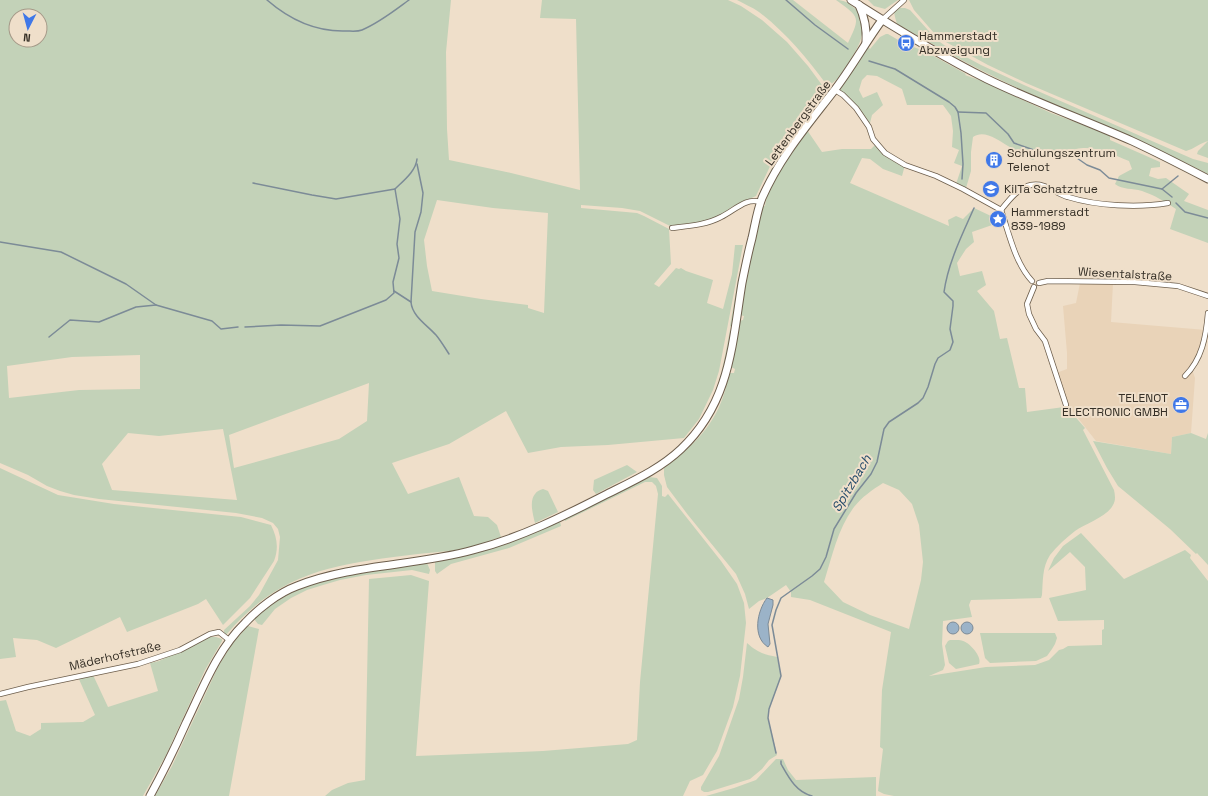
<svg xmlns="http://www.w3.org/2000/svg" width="1208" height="796" viewBox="0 0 1208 796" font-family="'Space Grotesk',sans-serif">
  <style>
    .built { fill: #e9d3b8 }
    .green { fill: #c3d2b8; fill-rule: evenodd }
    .water { fill: #9bb3c8; stroke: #7c8b97 }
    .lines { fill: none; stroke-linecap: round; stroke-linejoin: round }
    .stream { stroke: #7c8b97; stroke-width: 1.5 }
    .street-casing { stroke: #6d5e4c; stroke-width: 6 }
    .secondary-casing { stroke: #6d5e4c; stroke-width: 9 }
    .street { stroke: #fff; stroke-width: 4.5 }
    .secondary { stroke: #fff; stroke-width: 7 }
    .labels { text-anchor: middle; stroke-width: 4; stroke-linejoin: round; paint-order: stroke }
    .poi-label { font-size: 12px; fill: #352f26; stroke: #efdfca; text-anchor: start }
    .street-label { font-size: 12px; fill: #352f26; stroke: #efdfca }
    .water-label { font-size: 13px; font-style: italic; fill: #214969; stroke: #efdfca }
  </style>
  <rect width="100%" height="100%" fill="#efdfca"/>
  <path class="built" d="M1080,283h33l-2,39 95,8 -14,39 3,9 -4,55 -19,4 -1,17 -75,-13 -29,-37 -11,-31 11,-4v-16l-4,-47 13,-3z"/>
  <g class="green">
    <path d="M0,0h451l-5,52 1,77 2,31 62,13 69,17 -4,-171 -36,-1 2,-18h186l13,6 21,14 25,22 21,24 14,19 1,9 -49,64 -18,38 -24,11 -17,12 -29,6 -16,1 -30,-15 -18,-3 -41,-3v3l56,5 7,3 25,13 2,35 -17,20 5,3 17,-19 3,1 2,-1 5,3 27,9 -6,23 16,6 9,-35 3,-29h8l-24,126 -6,19 -14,29 -15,19 -76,7 -47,2 -33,6 -22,-42 -57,33 -57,19 16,31 51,-17 15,39 14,1 9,8 4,12c-7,2 -15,6 -22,8 -19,6 -41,7 -61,9 -80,10 -136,15 -192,81l-2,-1v-4l26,-24 9,-11 19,-35 2,-23 -2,-8 -5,-6 -11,-5 -26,-5 -137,-14 -25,-4 -14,-4 -13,-5 -19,-11 -28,-12zM16,16h24v24h-24zM437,200l56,8 55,5 -4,100 -16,-5v-3l-47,-6 -49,-8 -5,-25 -3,-26zM140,355v34l-61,1 -70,8 -2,-32 65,-9zM369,383l-2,38 -28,18 -105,29 -5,-33zM223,429l14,71 -125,-10 -10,-26 26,-31 31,3z"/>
    <path d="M737,0h56l55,43c13,-27 11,-26 -12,-43 8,0 11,2 17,7 5,3 7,6 8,12 5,19 -5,31 -14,46 -6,8 -9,16 -18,20l-3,-1c-19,-26 -41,-52 -67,-72 -7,-5 -15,-8 -22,-12z"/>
    <path d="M868,0h30l-13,9 -11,-3z"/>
    <path d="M909,0h299v158l-11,-4 1,-3 10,-10c-8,2 -14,8 -22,10l-160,-68 -38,-18 -44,-24 -10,-8 -20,-23z"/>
    <path d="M900,8h5l5,2 26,29 8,6 37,20 43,20 169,74 15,4v11c-65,-33 -133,-59 -199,-90 -38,-18 -75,-39 -112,-60l-2,-7 -1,-5z"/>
    <path d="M886,34h2l17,10 14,5h2l45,25 -1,1 17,6 69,32 59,22v5l50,22v5l-9,1 -2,8 9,3 8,-1 23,16 -5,7 24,9v33l-38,-14 6,-20c-10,-7 -22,-14 -34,-18 -10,-3 -19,-1 -27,-7l4,-8 13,-7 -3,-8c-14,-6 -31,-14 -46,-13 -6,0 -12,3 -18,3 -15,2 -19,0 -32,9 -9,-4 -17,-9 -25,-14 -10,-6 -24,-17 -35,-9l-2,15v19l-5,17 -10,-4 6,-18 -8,-3 5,-13 -7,-3 1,-16 -2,-15 -8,-11h-36l-5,-16 -25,-13 -10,-1 -5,5 -3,10 4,8 14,-6 6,13 -11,10 -3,12 -13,-19 -21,-18 31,-47 4,6 10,-12z"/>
    <path d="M825,95l1,1 -47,62 -19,37h-1l14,-29 9,-14z"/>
    <path d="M807,130l15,22 20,-3h29l5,-5 29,21 -3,11 -19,-7 -13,-10 -8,-1 -12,25 99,43 -1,-6 8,-4 7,3 11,-11 17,8 4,8 -23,8 2,10 -8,7 -9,14 3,13 22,-5 4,14 -9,6 17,20 6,28 7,-1 12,50h6l2,24 37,-5 4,7 3,-2 14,16 -2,2 31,60c1,5 2,10 -1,15 -5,11 -28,19 -38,26 -9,7 -18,15 -25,24 -8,12 -7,27 -8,40l-1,3 -70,2 -2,5 3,12 -29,4 -1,23 3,21 -2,5 -14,6 57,-9 49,-2 14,-5 10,-10 4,-1 5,-3 34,-1v-15l2,-1v-9l-46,1 -9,-23 37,-8 -1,-23 -15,-15 -22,19 6,-13 9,-12 18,-13 43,46 61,-29 6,5 -1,3 18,23v215h-314l-10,-2 -6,-3 5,-42 -3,-2 2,-57 9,-58 -81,-32 -19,-3v-5l-5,-7 -19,13 -8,3 -10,8 -4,-15 -9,-20 -48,-59 -21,-28 -3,-12v-7c26,-20 48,-39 59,-71 3,-8 4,-16 7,-24h4l1,-4 -4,-2 8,-46 4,-1 1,-4 -4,-1 10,-58 13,-51h2c5,-29 25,-53 42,-76zM883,483l16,7 13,14 7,21 4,37 -2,18 -12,49 -39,-14 -27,-13 -19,-20c8,-25 14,-54 30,-75 8,-10 18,-17 29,-24z"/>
    <path d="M755,207l1,1 -17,73 -7,46 -2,-1 8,-46z"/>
    <path d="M730,330l1,1c-4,22 -8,46 -17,67 -21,52 -68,74 -115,98l-1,-1c52,-27 96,-45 118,-105 7,-19 10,-40 14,-60z"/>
    <path d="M1191,433l15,6 2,-6v132l-11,-12 -1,1 -26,-25 -52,-43 -11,-18 -14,-27 78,13 1,-17z"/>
    <path d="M627,465l10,7 -41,22 -3,-4 1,-10z"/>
    <path d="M0,468l58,27 56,9 127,13 30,8c6,12 8,23 3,36l-24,37 -27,27 -17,-26 -8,5 -71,28 -7,-15 -64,31 -19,-8 -24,-2 3,19 -16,2z"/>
    <path d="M649,477l8,1 5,8v10l3,1 3,-3 53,67 16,23 7,19 2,20 -6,53 -7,31 -16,44 -14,24 -13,6 -7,15h-358l7,-6 16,-7 17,-3 4,-201 42,-4 18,6 -13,175 127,-5 85,-7 9,-4 3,-58 18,-188 -2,-8 -4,-4h-7l-80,39 -1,-2z"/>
    <path d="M543,489l5,2 10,21 -23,11c-2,-8 -6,-22 0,-29 2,-3 5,-4 8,-5z"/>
    <path d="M560,521l1,5 -52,22 -58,16 -14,10 -2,-3v-9l37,-8 35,-10z"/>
    <path d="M427,563l3,7 -1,4 -17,-4 -46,5 -26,5 -17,5 -16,5 -16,8 -16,11 -13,16 -4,-1 -4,-5c11,-9 22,-18 35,-25 43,-21 92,-24 138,-31z"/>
    <path d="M248,626l11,3 -30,167h-74l17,-30 46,-99 14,-23z"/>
    <path d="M980,633h75l2,5 -2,6 -3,5 -5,7 -11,5 -46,2 -5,-5z"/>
    <path d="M210,637h6l6,2v2l-17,29 -39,85 -23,41h-143v-95l6,-1 10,31 14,5 11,-7v-6l42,-1 12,-7 -17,-38 15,-2 15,32 50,-16 -8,-28 9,-2z"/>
    <path d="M950,640c6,0 12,-1 17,3 6,4 15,15 12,21l-23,5 -7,-6 -4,-17 3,-5z"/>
    <path d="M747,643c11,10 17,11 30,14l4,19 -12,33 -1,9 9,37 -8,5 -7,9 -12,10 -42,13h-4l-3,-2v-3l18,-31 20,-57 4,-22z"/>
    <path d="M776,759h7l5,11 8,10 80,-3v19h-170l28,-8 22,-8z"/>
  </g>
  <g class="water">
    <path d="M767,598l6,2v5l-5,19 2,20 -2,3c-16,-10 -11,-36 -1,-49z"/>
    <circle cx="953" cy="628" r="6"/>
    <circle cx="967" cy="628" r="6"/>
  </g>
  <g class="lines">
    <g class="stream">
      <path d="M267,0c23,20 49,32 79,31 5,0 11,1 16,-1 17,-7 32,-19 47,-30"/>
      <path d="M786,0l29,25 33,24"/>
      <path d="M869,61l26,8 54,33 6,5 3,5 3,21 2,31 -1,15"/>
      <path d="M958,112l28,1 22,21 6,9 43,15 13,-3 4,1 13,9 13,5 9,8 53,11 10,8"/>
      <path d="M253,183l59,12 24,4 59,-10"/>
      <path d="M1162,189l16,-13"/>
      <path d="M1176,203l9,9 23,6"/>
      <path d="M0,242l61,10 65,32 30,21 56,16 9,8 17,-2"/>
      <path d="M394,291l17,11c1,14 16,23 25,33 5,6 9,13 13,19"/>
      <path d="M411,302l4,-70 6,-20 2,-19 -6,-29"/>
      <path d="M245,327l36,-2 39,1 66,-26 8,-7 -1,-11 6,-24 -2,-14 3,-25 -5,-30c8,-8 21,-18 22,-30"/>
      <path d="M49,337l21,-17 29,2 37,-15 20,-2"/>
      <path d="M776,753l-8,-35 1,-9 12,-33 -9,-51 4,-15 5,-12 31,-22 8,-7 6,-12 8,-28 22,-36 15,-19 6,-12 7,-33 5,-7 29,-19 5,-5 5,-11 7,-23 3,-6 12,-8 3,-8 -3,-13 3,-23v-5l-9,-9c4,-29 18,-57 30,-84"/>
      <path d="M781,761v3c8,14 15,28 31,32"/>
    </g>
    <g class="street-casing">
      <g id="street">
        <path d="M882,20l22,-20"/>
        <path d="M835,90l8,5 13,13 13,19 4,12 12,14 20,12 31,11 27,13 38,21c8,23 14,53 31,71"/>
        <path d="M1001,210c8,-10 17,-22 30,-25 15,-3 24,9 37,12 29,9 70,11 100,6"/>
        <path d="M672,228c17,-2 34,-3 49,-11 13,-6 25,-20 39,-15"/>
        <path d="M1039,283l9,-2 87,1 43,4 30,10"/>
        <path d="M1034,287l-7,17 2,10 7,15 9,12 21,64"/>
        <path d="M1185,376c17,-17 21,-39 23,-63"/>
        <path d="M0,694l28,-7 110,-23 42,-14 30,-16 9,-2 10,8"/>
      </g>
    </g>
    <g class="secondary-casing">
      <g id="secondary">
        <path d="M851,0c44,28 90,56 136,79 48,23 97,41 145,62 26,12 51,25 76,38"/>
        <path d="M859,5c6,13 8,23 7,37"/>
        <path d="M150,796c13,-24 25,-48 36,-73 17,-35 31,-73 59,-100 13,-14 33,-30 52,-37 56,-22 118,-20 176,-36 47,-12 91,-34 134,-56 26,-13 53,-25 74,-45 49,-46 51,-104 61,-166 3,-15 6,-30 10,-45 3,-13 5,-27 10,-40 18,-41 44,-71 71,-106 18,-23 32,-49 49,-72"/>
      </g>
    </g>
    <use href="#street" class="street"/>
    <use href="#secondary" class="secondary"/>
  </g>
  <defs>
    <g id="bus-disc" transform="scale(0.9)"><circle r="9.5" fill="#4078e8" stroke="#efdfca"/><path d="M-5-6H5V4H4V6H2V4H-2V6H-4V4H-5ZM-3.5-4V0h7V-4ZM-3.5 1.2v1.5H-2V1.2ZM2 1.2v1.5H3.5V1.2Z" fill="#fff"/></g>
    <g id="building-disc" transform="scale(0.9)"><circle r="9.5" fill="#4078e8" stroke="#efdfca"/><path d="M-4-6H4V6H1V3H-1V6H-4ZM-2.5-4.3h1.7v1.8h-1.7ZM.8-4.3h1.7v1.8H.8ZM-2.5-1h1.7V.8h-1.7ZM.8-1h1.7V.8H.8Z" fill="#fff"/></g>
    <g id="school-disc" transform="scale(0.9)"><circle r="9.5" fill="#4078e8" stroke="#efdfca"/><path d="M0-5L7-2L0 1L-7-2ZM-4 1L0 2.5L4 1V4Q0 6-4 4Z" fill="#fff"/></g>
    <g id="sight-disc" transform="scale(0.9)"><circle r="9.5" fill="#4078e8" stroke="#efdfca"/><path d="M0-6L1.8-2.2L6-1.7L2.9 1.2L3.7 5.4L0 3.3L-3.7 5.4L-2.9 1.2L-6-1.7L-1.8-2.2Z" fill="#fff"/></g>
    <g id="office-disc" transform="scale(0.9)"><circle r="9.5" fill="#4078e8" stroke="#efdfca"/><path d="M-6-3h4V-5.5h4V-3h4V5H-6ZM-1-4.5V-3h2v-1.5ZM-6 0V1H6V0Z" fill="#fff"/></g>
  </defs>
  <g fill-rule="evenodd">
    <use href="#bus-disc" x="906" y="43"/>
    <use href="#building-disc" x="994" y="160"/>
    <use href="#school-disc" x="991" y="189"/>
    <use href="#sight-disc" x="998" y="219"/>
    <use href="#office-disc" x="1181" y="405"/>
  </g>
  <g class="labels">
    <g class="poi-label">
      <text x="919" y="40">Hammerstadt<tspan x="919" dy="14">Abzweigung</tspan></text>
      <text x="1007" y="157">Schulungszentrum<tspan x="1007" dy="14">Telenot</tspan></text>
      <text x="1004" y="193">KiITa Schatztrue</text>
      <text x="1011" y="216">Hammerstadt<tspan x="1011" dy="14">839-1989</tspan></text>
      <text x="1168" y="402" text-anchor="end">TELENOT<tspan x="1168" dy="14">ELECTRONIC GMBH</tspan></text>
    </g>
    <g class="street-label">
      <text transform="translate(798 123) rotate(-54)" y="4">Lettenbergstraße</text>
      <text transform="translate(1125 274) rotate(3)" y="4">Wiesentalstraße</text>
      <text transform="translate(115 656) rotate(-13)" y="4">Mäderhofstraße</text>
    </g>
    <g class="water-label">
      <text transform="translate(851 483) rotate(-59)" y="5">Spitzbach</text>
    </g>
  </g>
  <g transform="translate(28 28) rotate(186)"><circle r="19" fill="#efdfca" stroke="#a59988"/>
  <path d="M0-3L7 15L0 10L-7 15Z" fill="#4078e8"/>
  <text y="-6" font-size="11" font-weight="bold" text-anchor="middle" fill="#352f26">N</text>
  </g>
</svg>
